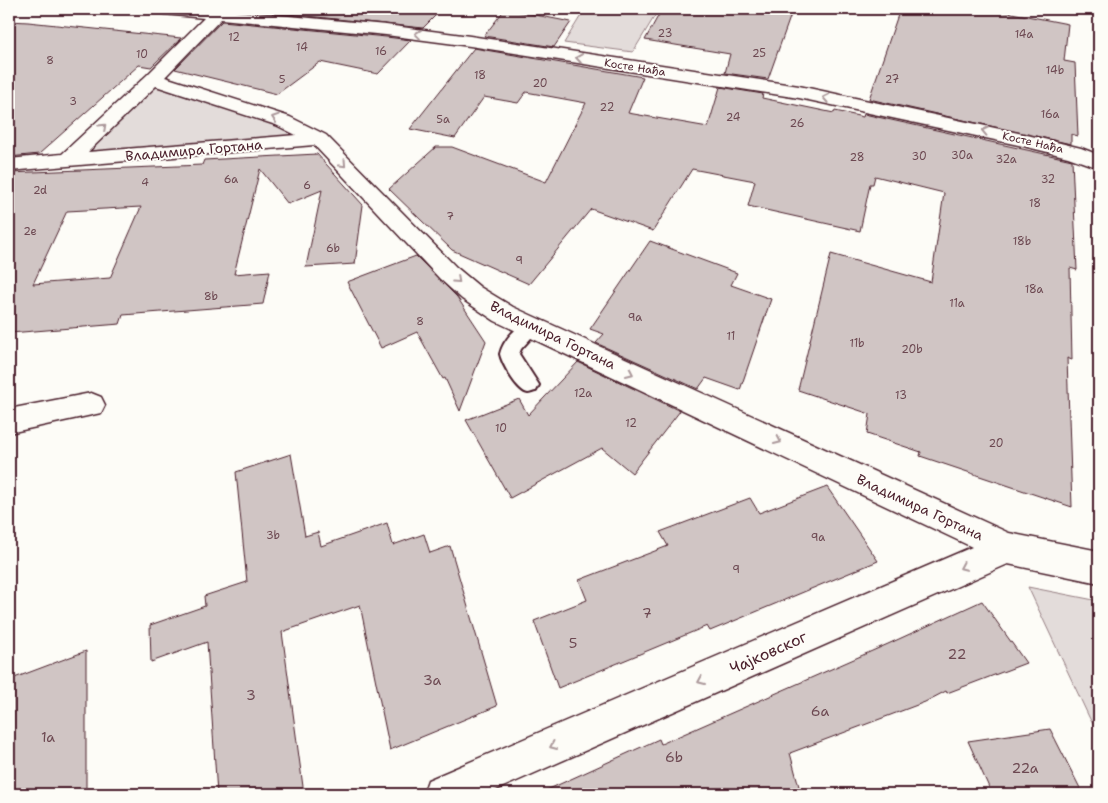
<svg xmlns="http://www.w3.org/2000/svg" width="1108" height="803" viewBox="0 0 1108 803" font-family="'Shantell Sans',sans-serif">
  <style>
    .green { fill: #e3dcda; stroke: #967e82 }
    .building { fill: #d0c5c4; stroke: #4a1f2b; fill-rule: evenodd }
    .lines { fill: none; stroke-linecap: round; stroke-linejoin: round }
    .service-casing { stroke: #4a1f2b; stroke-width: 4 }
    .minor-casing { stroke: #4a1f2b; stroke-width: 3 }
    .service { fill: #fdfcf7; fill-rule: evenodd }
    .minor { fill: #fdfcf7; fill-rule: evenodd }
    .oneway { stroke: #ac999b }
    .labels { text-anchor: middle; stroke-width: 4; stroke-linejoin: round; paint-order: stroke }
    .number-label { font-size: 11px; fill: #6c4851 }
    .far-street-label { font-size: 11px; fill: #4a1f2b; stroke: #fdfcf7 }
    .street-label { font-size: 14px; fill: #4a1f2b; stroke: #fdfcf7 }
    .near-number-label { font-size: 14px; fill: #6c4851 }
    .near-street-label { font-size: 16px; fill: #4a1f2b; stroke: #fdfcf7 }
  </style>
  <rect width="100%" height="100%" fill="#fdfcf7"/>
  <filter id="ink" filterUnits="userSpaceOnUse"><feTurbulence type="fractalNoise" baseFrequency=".02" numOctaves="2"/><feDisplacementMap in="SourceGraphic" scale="10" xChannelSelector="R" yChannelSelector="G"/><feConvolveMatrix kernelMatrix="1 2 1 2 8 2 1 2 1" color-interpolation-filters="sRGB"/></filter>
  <g filter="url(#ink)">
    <g class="green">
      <path d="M585,9h74l-26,43 -69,-9z"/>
      <path d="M153,79l166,60 -251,21z"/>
      <path d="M1028,587l71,14v134l-10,-18z"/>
    </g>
    <g class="building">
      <path d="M282,9h160l-19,19 -145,-15z"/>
      <path d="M505,9l66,13 -17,25 -70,-11z"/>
      <path d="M662,9h131l-25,70 -43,-6 5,-19 -85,-14z"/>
      <path d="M900,9h91l77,15 -4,37 11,2 3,73 -7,-2v10l-202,-45z"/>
      <path d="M9,21l19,1 153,16 -30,29 -12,-2 -100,89 -30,3z"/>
      <path d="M222,21l164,16 25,3 -33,34 -58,-12 -43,32 -102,-25z"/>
      <path d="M474,48l169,29 -15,36 80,14 12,-40 43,7 -1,4 72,15 1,-2 28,6 1,-3 208,46 5,110 -7,-2 2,92 -5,-2 5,149 -152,-51 1,-4 -54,-18 3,-20 -72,-24 33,-136 100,28 13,-89 -69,-17 -2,8h-3l-10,47 -112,-25 7,-25 -63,-12 -39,62 -62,-22 -62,75 -77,-34 -63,-61 47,-42h16l94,35 40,-79 -60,-11 -8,11 -34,-6 -29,41 -45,-9z"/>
      <path d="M317,154l46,51 -8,59 -49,3 16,-77 -34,14 -28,-35 -26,105 36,-3 -7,33 -140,11 -3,9 -110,9 -1,3v-163l193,-8 2,-5zM141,207l-31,71 -77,6 34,-73z"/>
      <path d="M650,241l87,32 -6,12 40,14 -31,91 -34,-12 -8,11 -102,-46 8,-9 -14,-5z"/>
      <path d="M416,256l41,41 29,44 -26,70 -15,-33 -2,1 -26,-47 -36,16 -34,-66z"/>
      <path d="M578,362l102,49 -48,62 -30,-25 -92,50 -44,-78 53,-21 9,16z"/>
      <path d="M291,454l14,82 13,-4 3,14 66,-23 6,22 31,-11 6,19 20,-7 47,160 -107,44 -30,-145 -78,27 22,162h-87l-10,-152 -56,20 -1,-37 55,-19 -1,-10 43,-14 -11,-110z"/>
      <path d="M827,487l51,74 -168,70 -3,-5 -149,62 -24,-67 53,-21 -8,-20 89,-34 -8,-14 90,-34 9,15z"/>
      <path d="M982,601l44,62 -79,30 -1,-2 -21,11 -135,51 11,41h-263l121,-55 2,5 227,-100z"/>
      <path d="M86,651v143h-77v-114z"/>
      <path d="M1050,729l33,65h-91l-24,-53z"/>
    </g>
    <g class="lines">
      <g class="service-casing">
        <path id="service" d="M532,320l7,2 2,5 -20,22 -2,5 20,31 -3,6c-2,0 -6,2 -8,2 -10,-1 -26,-29 -28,-39 3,-14 18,-30 32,-34z"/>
      </g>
      <g class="minor-casing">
        <g id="minor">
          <path d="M156,9h56l174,16 84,11 329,50 224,48 58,14 18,7v13l-31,-11 -45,-11 -224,-48 -329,-52 -84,-11 -165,-16 -56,58 125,40 36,18 130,132 24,20 33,20 496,226 90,18v32l-91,-19 -521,230h-64l5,-14 544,-233 -477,-226 -33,-22 -22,-20 -126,-134 -305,26v-12l53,-5 85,-79 57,-57 -40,-4 -6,-2zM156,86l120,39 20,10 -208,17z"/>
          <path d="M91,393l10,4 4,8 -4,8 -92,20v-24z"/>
        </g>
      </g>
      <use href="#service" class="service"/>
      <use href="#minor" class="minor"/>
    </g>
    <defs><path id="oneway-chevron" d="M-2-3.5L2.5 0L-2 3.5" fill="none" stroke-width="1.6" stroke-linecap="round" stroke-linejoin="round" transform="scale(1.25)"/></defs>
    <g class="oneway">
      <use href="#oneway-chevron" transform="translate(418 34) rotate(-173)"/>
      <use href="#oneway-chevron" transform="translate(579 58) rotate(-171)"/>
      <use href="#oneway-chevron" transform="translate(826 98) rotate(-169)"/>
      <use href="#oneway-chevron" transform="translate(275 118) rotate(-162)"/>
      <use href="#oneway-chevron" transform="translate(103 127) rotate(-43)"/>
      <use href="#oneway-chevron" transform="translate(985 131) rotate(-168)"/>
      <use href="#oneway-chevron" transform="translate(343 164) rotate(47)"/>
      <use href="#oneway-chevron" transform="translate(457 280) rotate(42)"/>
      <use href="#oneway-chevron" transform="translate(630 373) rotate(25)"/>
      <use href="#oneway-chevron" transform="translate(778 441) rotate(25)"/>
      <use href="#oneway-chevron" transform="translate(963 567) rotate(156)"/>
      <use href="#oneway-chevron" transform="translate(701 681) rotate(156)"/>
      <use href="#oneway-chevron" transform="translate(553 746) rotate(156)"/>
    </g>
  </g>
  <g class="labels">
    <g class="number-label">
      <text x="665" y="37">23</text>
      <text x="1024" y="38">14a</text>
      <text x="234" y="41">12</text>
      <text x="302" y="51">14</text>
      <text x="381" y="55">16</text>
      <text x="759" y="57">25</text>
      <text x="142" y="58">10</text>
      <text x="50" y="64">8</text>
      <text x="1055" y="74">14b</text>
      <text x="480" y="79">18</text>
      <text x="282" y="83">5</text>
      <text x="892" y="83">27</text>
      <text x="540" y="87">20</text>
      <text x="73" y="105">3</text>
      <text x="607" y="111">22</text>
      <text x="1050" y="118">16a</text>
      <text x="733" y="121">24</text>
      <text x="443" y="123">5a</text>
      <text x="797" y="127">26</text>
      <text x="962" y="159">30a</text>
      <text x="919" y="160">30</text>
      <text x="857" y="161">28</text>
      <text x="1006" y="163">32a</text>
      <text x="231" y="183">6a</text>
      <text x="1048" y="183">32</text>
      <text x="145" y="186">4</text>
      <text x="307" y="189">6</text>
      <text x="40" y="194">2d</text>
      <text x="1035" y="207">18</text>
      <text x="450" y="220">7</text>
      <text x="30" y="235">2e</text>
      <text x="1022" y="245">18b</text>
      <text x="333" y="252">6b</text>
      <text x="519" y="264">9</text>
      <text x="1034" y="293">18a</text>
      <text x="211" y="300">8b</text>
      <text x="957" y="307">11a</text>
      <text x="635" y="321">9a</text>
      <text x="420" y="325">8</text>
      <text x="731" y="340">11</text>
      <text x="857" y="347">11b</text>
      <text x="912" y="353">20b</text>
      <text x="583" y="397">12a</text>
      <text x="901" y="399">13</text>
      <text x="631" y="427">12</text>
      <text x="501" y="432">10</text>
      <text x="996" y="447">20</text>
      <text x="273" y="539">3b</text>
      <text x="818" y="541">9a</text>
      <text x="736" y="573">9</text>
    </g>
    <g class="far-street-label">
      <text transform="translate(635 67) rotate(9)" y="4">Косте Нађа</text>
      <text transform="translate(1033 142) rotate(13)" y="4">Косте Нађа</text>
    </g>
    <g class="street-label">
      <text transform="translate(194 150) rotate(-5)" y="5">Владимира Гортана</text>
      <text transform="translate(553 335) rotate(26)" y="5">Владимира Гортана</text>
      <text transform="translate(920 507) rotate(25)" y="5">Владимира Гортана</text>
    </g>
    <g class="near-number-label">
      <text x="647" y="618">7</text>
      <text x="573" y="648">5</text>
      <text x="957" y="659">22</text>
      <text x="432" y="685">3a</text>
      <text x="251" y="700">3</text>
      <text x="820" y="716">6a</text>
      <text x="48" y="742">1a</text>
      <text x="674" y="762">6b</text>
      <text x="1025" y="773">22a</text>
    </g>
    <g class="near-street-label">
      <text transform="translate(768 652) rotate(-24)" y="6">Чајковског</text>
    </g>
  </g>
  <rect width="1108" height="803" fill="none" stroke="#fdfcf7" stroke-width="30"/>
  <rect x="15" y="15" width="1078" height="773" fill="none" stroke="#4a1f2b" stroke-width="2" filter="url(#ink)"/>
</svg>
